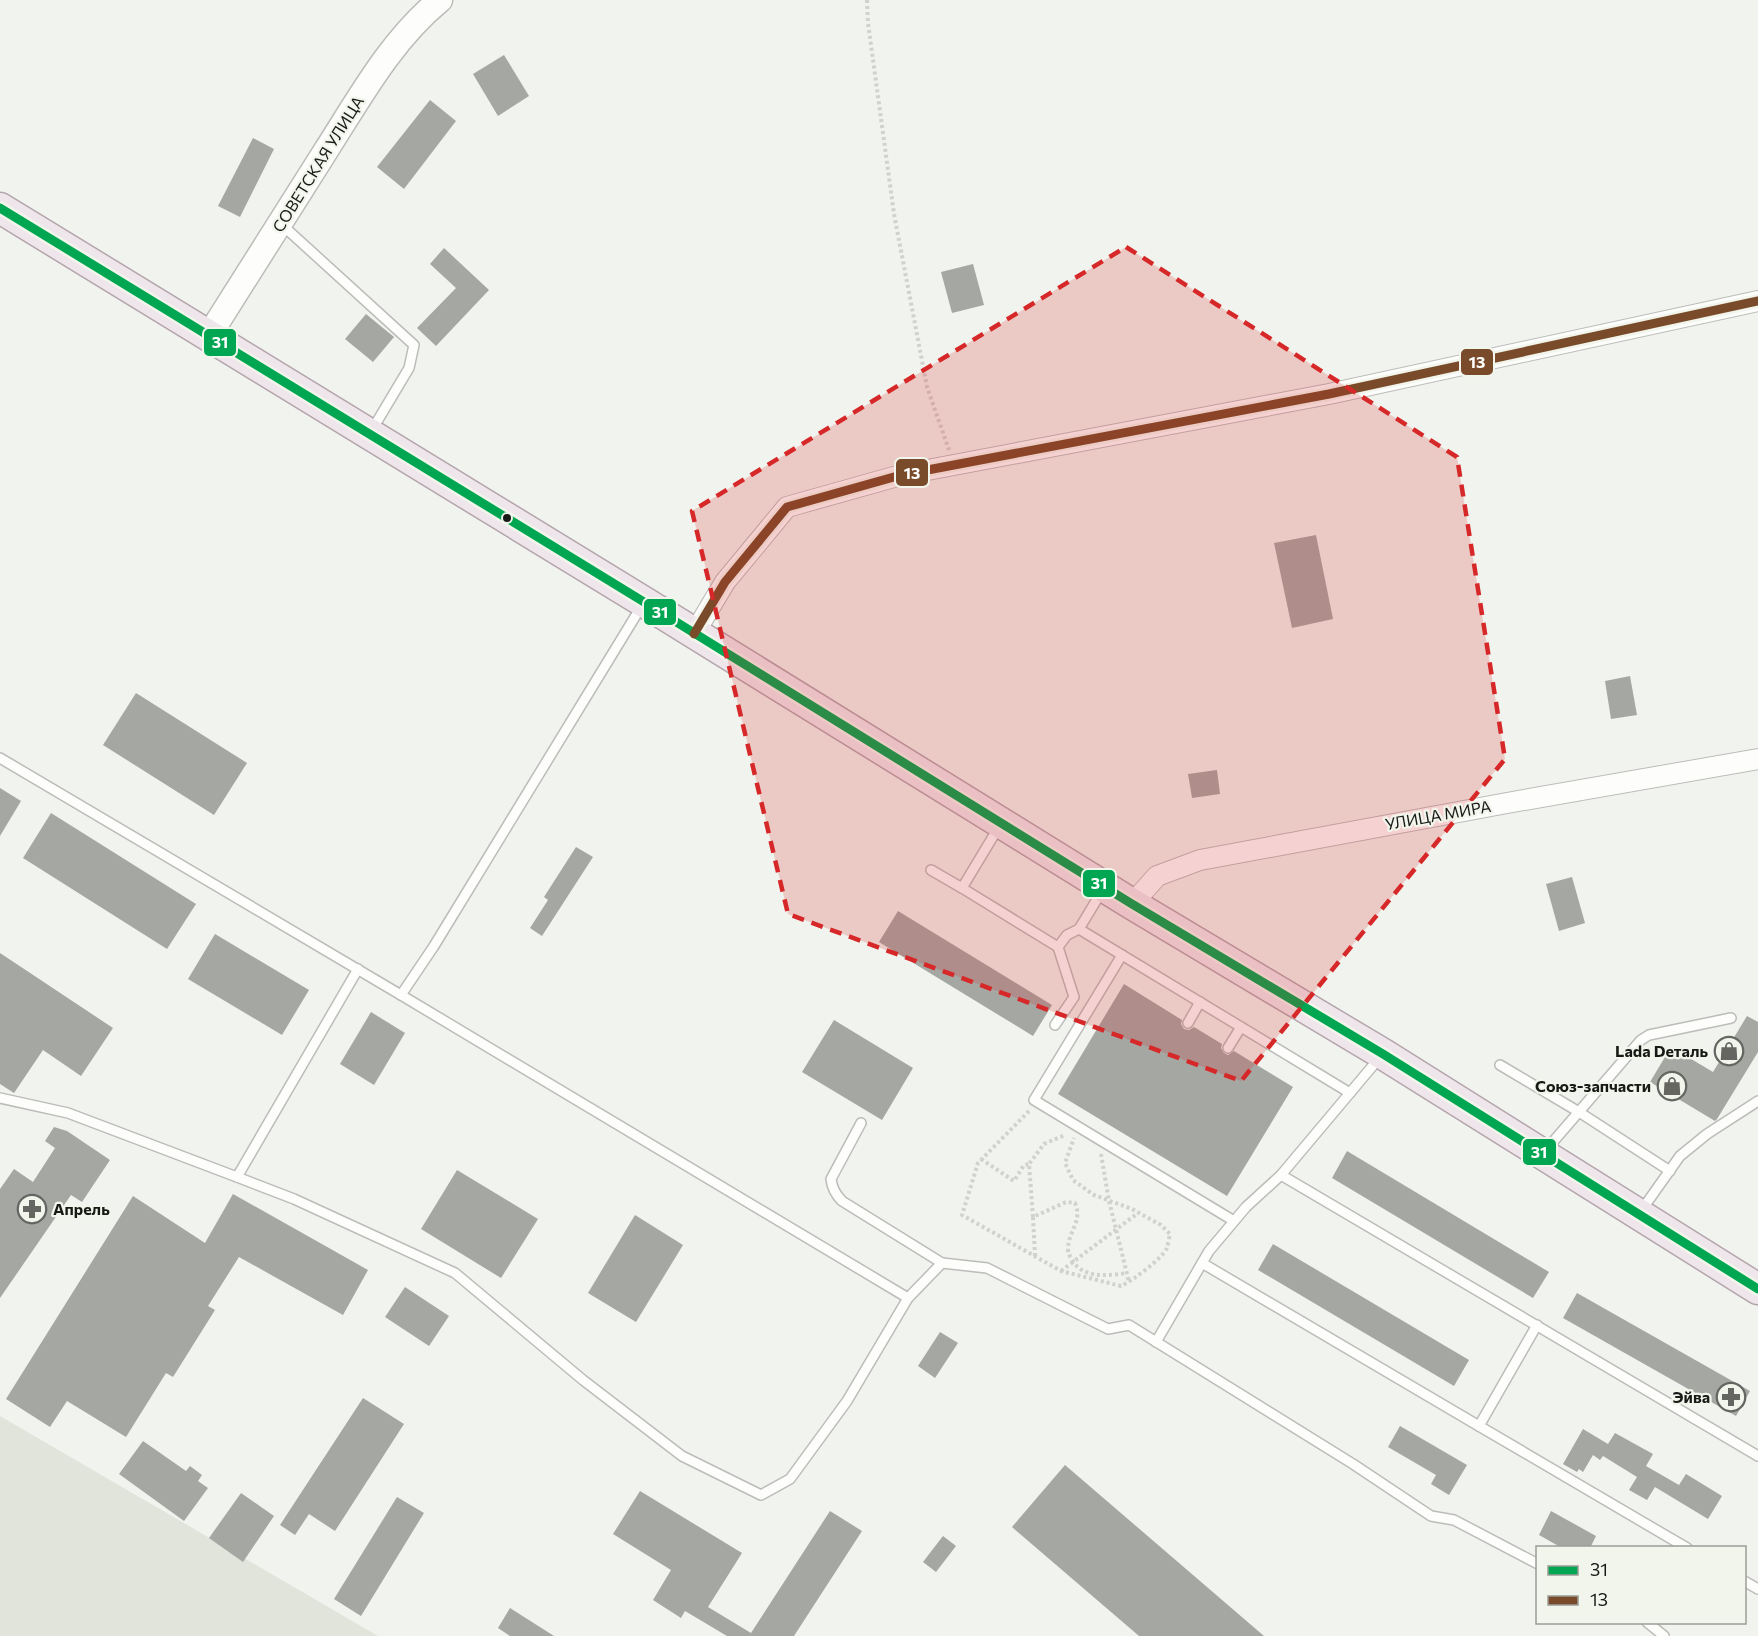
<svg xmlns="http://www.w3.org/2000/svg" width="1758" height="1636" viewBox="0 0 1758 1636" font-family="Commissioner,sans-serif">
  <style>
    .built { fill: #e0e4da }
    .building { fill: #a5a7a3 }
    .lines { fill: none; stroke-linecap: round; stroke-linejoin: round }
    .service-casing { stroke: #bcbdba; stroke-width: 12 }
    .minor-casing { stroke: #bcbdba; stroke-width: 22 }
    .tertiary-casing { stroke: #bcbdba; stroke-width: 27 }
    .primary-casing { stroke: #b4a5ac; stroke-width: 33 }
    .path { stroke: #d1d1d0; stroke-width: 4; stroke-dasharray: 3 3; stroke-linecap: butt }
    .service { stroke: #fdfdfc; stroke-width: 9 }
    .minor { stroke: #fdfdfc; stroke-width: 20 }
    .tertiary { stroke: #fdfdfc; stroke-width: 24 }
    .primary { stroke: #efe6eb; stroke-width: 30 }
    .bus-1-casing { stroke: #f2f5ec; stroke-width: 14 }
    .bus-2-casing { stroke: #f2f5ec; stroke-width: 14 }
    .bus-1 { stroke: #00a651; stroke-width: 9 }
    .bus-2 { stroke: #7a4b2a; stroke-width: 9 }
    .marked { fill: #d62828; fill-opacity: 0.2; stroke: #d62828; stroke-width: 4.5; stroke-dasharray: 12 8; stroke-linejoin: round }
    .bus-dot { fill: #191a17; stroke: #f2f5ec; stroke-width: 2 }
    .labels { text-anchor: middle; stroke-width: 4.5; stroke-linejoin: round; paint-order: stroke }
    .street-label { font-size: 16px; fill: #191a17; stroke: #f2f5ec }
    .poi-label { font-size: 16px; font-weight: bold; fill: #191a17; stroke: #f2f5ec; text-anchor: end }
    .line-badge { stroke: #f2f5ec; stroke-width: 2 }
    .badge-label { font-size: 16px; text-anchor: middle; font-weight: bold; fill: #fff }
  </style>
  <rect width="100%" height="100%" fill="#f1f3ee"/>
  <path class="built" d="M0,1416l378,220h-378z"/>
  <g class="building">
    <path d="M504,55l25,41 -31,20 -25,-42z"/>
    <path d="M430,100l26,21 -52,68 -27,-22z"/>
    <path d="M253,138l21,11 -34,68 -22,-11z"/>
    <path d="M444,248l45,42 -53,56 -19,-18 39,-40 -26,-24z"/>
    <path d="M973,264l11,41 -32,8 -11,-41z"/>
    <path d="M366,314l28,23 -21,25 -28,-23z"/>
    <path d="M1316,535l17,84 -41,9 -18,-85z"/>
    <path d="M1630,676l7,39 -26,4 -6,-38z"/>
    <path d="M136,693l111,70 -33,52 -111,-70z"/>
    <path d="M1217,770l3,24 -28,4 -4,-24z"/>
    <path d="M0,788l21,13 -21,35z"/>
    <path d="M51,813l145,91 -29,45 -144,-91z"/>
    <path d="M576,847l17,10 -51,79 -12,-8 18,-28 -4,-3z"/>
    <path d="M1572,877l13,46 -26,8 -13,-47z"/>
    <path d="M898,911l154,94 -19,31 -154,-94z"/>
    <path d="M215,934l94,56 -27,45 -94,-56z"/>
    <path d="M0,953l113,75 -32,48 -38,-26 -29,43 -14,-9z"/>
    <path d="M1124,984l58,36 -1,4 3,5 5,1 5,-3 28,17 -1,4 3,5 4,2 6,-4 59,36 -66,109 -169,-102z"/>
    <path d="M371,1012l34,21 -31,52 -34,-21z"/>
    <path d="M1747,1016l11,6v30l-41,67 -2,2 -65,-39 21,-35 42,25z"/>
    <path d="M834,1020l79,48 -31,52 -80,-48z"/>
    <path d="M54,1127l13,4 43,29 -28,42 -11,-7 -71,103v-109l14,-20 19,13 22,-34 -10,-7z"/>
    <path d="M1347,1151l202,121 -16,26 -201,-120z"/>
    <path d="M457,1170l81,49 -37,59 -80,-49z"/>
    <path d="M233,1194l135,76 -25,45 -104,-58 -31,49 7,4 -42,67 -7,-4 -40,64 -59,-36 -17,26 -44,-28 127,-203 72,47z"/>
    <path d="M635,1215l48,30 -47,77 -48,-29z"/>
    <path d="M1273,1244l196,116 -15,26 -196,-116z"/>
    <path d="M405,1287l44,29 -20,30 -44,-29z"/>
    <path d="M1577,1293l173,98 -14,25 -173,-98z"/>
    <path d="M940,1332l18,11 -23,35 -17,-12z"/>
    <path d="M363,1398l41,26 -69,107 -26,-17 -14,21 -15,-10z"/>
    <path d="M1400,1426l67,39 -18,30 -18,-11 5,-9 -48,-28z"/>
    <path d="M1583,1429l25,15 7,-11 38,21 -7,12 33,19 7,-11 36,22 -14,23 -53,-32 -8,13 -18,-10 8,-13 -34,-21 -3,4 -7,-5 -10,17 -4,-3 -2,3 -14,-8z"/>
    <path d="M143,1441l43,30 4,-5 12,9 -4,6 10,7 -24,33 -65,-47z"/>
    <path d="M1065,1465l199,171h-125l-127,-109z"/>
    <path d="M640,1491l102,62 -34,54 43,26 79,-122 32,20 -68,105h-67l-42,-25 -4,7 -28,-18 18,-30 -58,-36z"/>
    <path d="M241,1493l33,23 -31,46 -34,-24z"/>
    <path d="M397,1497l27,16 -63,103 -27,-17z"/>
    <path d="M1551,1511l45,25 -6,12h-28l-23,-13z"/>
    <path d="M943,1536l13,10 -20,26 -13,-10z"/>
    <path d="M510,1608l44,28h-44l-12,-8z"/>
  </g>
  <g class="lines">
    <g class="service-casing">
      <g id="service">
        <path d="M280,223l134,122 -5,23 -37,62"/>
        <path d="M0,758l401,237 507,303"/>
        <path d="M1000,825l-38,63 96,59 9,-12 12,-6"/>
        <path d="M931,870l31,18"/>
        <path d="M1102,891l-23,38 271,164"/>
        <path d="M1122,955l-88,145 200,121"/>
        <path d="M401,995l33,-49 207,-339"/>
        <path d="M1188,1023l12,-21"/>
        <path d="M1055,1025l19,-28 -16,-50"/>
        <path d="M1228,1048l13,-21"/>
        <path d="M1381,1056l-100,119 477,281"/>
        <path d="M1500,1065l79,47 91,59"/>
        <path d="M0,1098l68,15 169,64 57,22 161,74 128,107 99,76 79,39 29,-16 57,-78 61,-103 34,-35 45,5 121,61 21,-4 224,139 78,52 23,4 84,44"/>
        <path d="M861,1123l-30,56c1,9 4,15 11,22l100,62"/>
        <path d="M1545,1151l96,-111 8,-5 82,-17"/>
        <path d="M237,1177l121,-208"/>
        <path d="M1641,1211l39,-55 27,-22 51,-33"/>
        <path d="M1202,1263l277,163 58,-101"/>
        <path d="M1156,1342l53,-91 37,-44 35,-32"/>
        <path d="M1479,1426l208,122"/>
        <path d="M1744,1581l14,8"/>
        <path d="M1647,1622l17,14"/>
      </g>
    </g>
    <g class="minor-casing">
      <g id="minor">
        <path d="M694,634l31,-52 62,-75 114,-32 428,-81 429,-93"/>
        <path d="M1132,904l25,-28 43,-16 307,-57 251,-44"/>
      </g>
    </g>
    <g class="tertiary-casing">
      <path id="tertiary" d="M208,337c39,-62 78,-123 117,-185 34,-53 66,-112 115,-152"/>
    </g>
    <g class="primary-casing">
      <path id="primary" d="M0,208l644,394 488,302 251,150 375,235"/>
    </g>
    <g class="path">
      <path d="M867,0l1,23 26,191 33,173 22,63"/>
      <path d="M1029,1111l-51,52 -16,52 99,56 60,15c11,-5 41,-27 46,-38 1,-4 2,-10 3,-14l-9,-9 -29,-16 -38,-14 -21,-15 -8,-17 9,-25"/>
      <path d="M1101,1154l8,47 20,81"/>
      <path d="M981,1159l33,22 10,-16 5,-1"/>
      <path d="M1033,1217l-4,-53 15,-20 21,-9"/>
      <path d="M1035,1256l-2,-39 33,-15 9,1c8,19 -7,28 -7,46 0,4 1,6 3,9 10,21 37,18 56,15"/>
      <path d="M1061,1271l77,-58"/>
    </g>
    <use href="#service" class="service"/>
    <use href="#minor" class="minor"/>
    <use href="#tertiary" class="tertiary"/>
    <use href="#primary" class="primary"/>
    <g class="bus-1-casing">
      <path id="bus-1" d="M0,208l644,394 488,302 251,150 375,235"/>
    </g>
    <g class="bus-2-casing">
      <path id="bus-2" d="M694,634l31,-52 62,-75 114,-32 428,-81 429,-93"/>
    </g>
    <use href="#bus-1" class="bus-1"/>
    <use href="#bus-2" class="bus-2"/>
  </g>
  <path class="marked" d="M1126,247l331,210 48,302 -264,322 -453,-167 -96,-403z"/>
  <defs>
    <g id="shop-ring" transform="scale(1.5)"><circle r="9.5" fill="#f2f5ec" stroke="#656662" stroke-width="1.5"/><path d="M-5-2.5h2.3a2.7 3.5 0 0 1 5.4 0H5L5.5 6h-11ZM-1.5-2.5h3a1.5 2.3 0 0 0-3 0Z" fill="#656662"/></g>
    <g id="pharmacy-ring" transform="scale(1.5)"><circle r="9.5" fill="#f2f5ec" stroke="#656662" stroke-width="1.5"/><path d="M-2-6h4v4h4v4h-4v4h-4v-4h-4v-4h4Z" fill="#656662"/></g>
  </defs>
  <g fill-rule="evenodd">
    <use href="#shop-ring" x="1729" y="1051"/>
    <use href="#shop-ring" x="1672" y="1086"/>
    <use href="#pharmacy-ring" x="32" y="1209"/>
    <use href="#pharmacy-ring" x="1731" y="1397"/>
  </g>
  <circle class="bus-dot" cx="507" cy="518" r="5"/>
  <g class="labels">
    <g class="street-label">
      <text transform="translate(318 164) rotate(-58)" y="6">СОВЕТСКАЯ УЛИЦА</text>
      <text transform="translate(1438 815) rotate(-10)" y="6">УЛИЦА МИРА</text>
    </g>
    <g class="poi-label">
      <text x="1708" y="1057">Lada Dеталь</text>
      <text x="1651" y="1092">Союз-запчасти</text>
      <text x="53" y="1215" text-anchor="start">Апрель</text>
      <text x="1710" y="1403">Эйва</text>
    </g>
  </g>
  <g class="line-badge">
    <rect x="203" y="328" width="34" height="29" rx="6" fill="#00a651"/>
    <rect x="1460" y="348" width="34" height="28" rx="6" fill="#7a4b2a"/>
    <rect x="895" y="458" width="34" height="29" rx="6" fill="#7a4b2a"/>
    <rect x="643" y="598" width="34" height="28" rx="6" fill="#00a651"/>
    <rect x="1082" y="869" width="34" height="29" rx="6" fill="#00a651"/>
    <rect x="1522" y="1138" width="35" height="28" rx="6" fill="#00a651"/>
  </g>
  <g class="badge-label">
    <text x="220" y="348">31</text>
    <text x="1477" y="368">13</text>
    <text x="912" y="479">13</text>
    <text x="660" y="618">31</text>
    <text x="1099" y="889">31</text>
    <text x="1539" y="1158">31</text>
  </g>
  <rect x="1536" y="1546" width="210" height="78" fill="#f2f5ec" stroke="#9b9d97" stroke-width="1.5"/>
  <rect x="1548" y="1566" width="30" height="9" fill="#00a651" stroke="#9b9d97" stroke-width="1.5"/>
  <text x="1590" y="1576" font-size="18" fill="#191a17">31</text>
  <rect x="1548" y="1596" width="30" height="9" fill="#7a4b2a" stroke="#9b9d97" stroke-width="1.5"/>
  <text x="1590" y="1606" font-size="18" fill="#191a17">13</text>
</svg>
